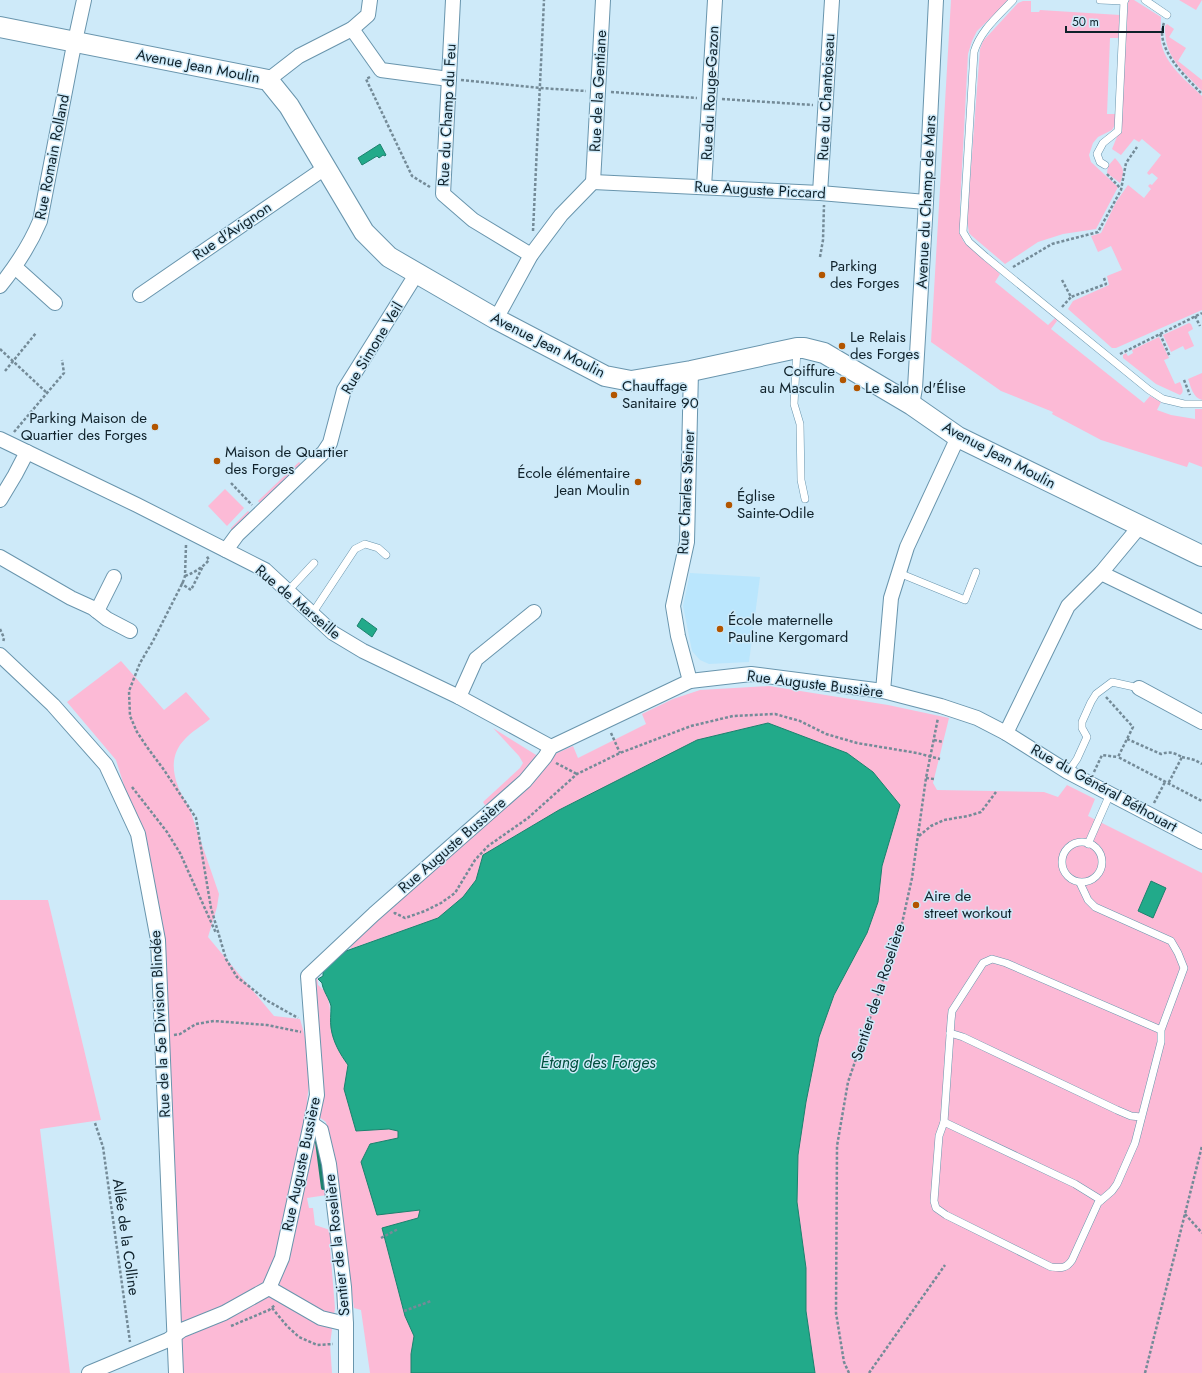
<svg xmlns="http://www.w3.org/2000/svg" width="1202" height="1373" viewBox="0 0 1202 1373" font-family="Jost,sans-serif">
  <style>
    .built { fill: #bae6fd }
    .green { fill: #fcbad6 }
    .water { fill: #22aa8a; stroke: #1c816d }
    .lines { fill: none; stroke-linecap: round; stroke-linejoin: round }
    .stream { stroke: #1c816d; stroke-width: 4 }
    .lane-casing { stroke: #6995ad; stroke-width: 8 }
    .street-casing { stroke: #6995ad; stroke-width: 16 }
    .secondary-casing { stroke: #6995ad; stroke-width: 22 }
    .path { stroke: #748b98; stroke-width: 2.5; stroke-dasharray: 3 2; stroke-linecap: butt }
    .lane { stroke: #fff; stroke-width: 7 }
    .street { stroke: #fff; stroke-width: 14 }
    .secondary { stroke: #fff; stroke-width: 20 }
    .poi-dot { fill: #b25500; stroke: #ceeaf9; stroke-width: 1.5 }
    .labels { text-anchor: middle; stroke-width: 3; stroke-linejoin: round; paint-order: stroke }
    .street-label { font-size: 15px; fill: #0f212a; stroke: #ceeaf9 }
    .poi-label { font-size: 15px; fill: #0f212a; stroke: #ceeaf9; text-anchor: start }
    .water-label { font-size: 16px; font-style: italic; fill: #024e3d; stroke: #ceeaf9 }
  </style>
  <rect width="100%" height="100%" fill="#ceeaf9"/>
  <path class="built" d="M690,573l70,4 -11,85 -40,2 -9,-4 -8,-9 -9,-45z"/>
  <g class="green">
    <path d="M951,0h58l-32,31 -5,10 -4,13 -8,151v22l3,14 37,33 -5,8 53,43 7,-7 2,3 -6,8 93,74 6,-7 11,6 -4,8 14,5 24,4v-10h7v58l-13,-5 -2,5 -86,-27 -49,-26 1,-2 -52,-21 -70,-49z"/>
    <path d="M1128,0h6l27,17c0,8 -1,17 0,25 4,23 26,39 41,54v214l-86,38h-4l-44,-39 5,-8 36,-16 -2,-9 15,-6 -11,-24 -13,6 -7,-16 10,-3 15,-31 12,-17 16,13 7,-9 -3,-3 2,-2 2,1 6,-7 -6,-5 -3,2 -2,-2 14,-18 -19,-16 -3,3 -5,-3 -13,16 -9,-6 9,-22z"/>
    <path d="M1179,0h23l-6,10z"/>
    <path d="M1023,1h8v11h8l1,-2 80,5 -1,23h-9l-3,76h9l-1,11 -3,5 -14,7 -5,6 -4,12 2,7 27,25 -22,42 -33,5 -25,8 -33,22 -33,-28 -3,-3 -2,-13 13,-171 3,-8 35,-38z"/>
    <path d="M1167,24l7,5 -5,8 17,11 -8,13 24,19v11c-20,-21 -38,-34 -37,-65z"/>
    <path d="M1115,158c9,10 10,13 5,25l-13,-10 1,-7z"/>
    <path d="M1189,323l2,1 2,5 -5,3 6,14 -9,4 -2,-4 -12,6 -8,-17z"/>
    <path d="M1159,337l10,21 -5,2 11,24 5,-2c2,5 5,10 0,13l-24,-11 -33,-26v-3l3,-2 2,3 5,-3 -1,-3z"/>
    <path d="M1202,373v27c-9,-2 -11,-13 -14,-21z"/>
    <path d="M299,462l3,3 -41,39 -3,-3z"/>
    <path d="M225,489l19,19 -17,18 -19,-20z"/>
    <path d="M248,511l3,3 -16,17 -4,-1v-2z"/>
    <path d="M121,661l43,49 22,-18 24,27c-8,7 -18,12 -25,20 -20,20 -10,47 4,68l30,87 -2,13 -9,30 66,79 26,3 7,25 2,40 -2,17 13,50 7,44 -20,3 2,10h4l2,17 18,6 1,10 -4,6 5,61 -5,36 2,29h-150l-20,-427 -18,-97 -28,-89 -49,-58z"/>
    <path d="M769,686l119,19 61,13 -16,65 4,7 107,2 14,5 9,-12 28,14 -7,17 114,57v500h-387l-9,-62v-43l-9,-66 1,-47 7,-53 14,-65 15,-42 33,-62 11,-31 4,-36 18,-61 -53,-52 -79,-30 -141,53 -68,34 -76,45 -7,25 -13,17 -25,21 -88,31 10,-30 107,-97 2,2 18,-16 -4,-6 37,-34 3,-5 -4,-7 -26,-28 56,35 6,-9 18,-8 5,12 68,-34 -4,-10 31,-15 27,-9z"/>
    <path d="M0,900h48l53,220 -61,9 30,244h-70z"/>
    <path d="M317,974l1,11c15,11 11,27 13,43 2,14 9,26 17,37l-4,24 12,42 33,-2 9,2v7l-28,6 6,70 44,-5 -2,9 -36,10 23,88 9,20 -3,18v19h-41l-9,-63 -7,-2 -28,-186 -7,-5 5,-20 -10,-122z"/>
  </g>
  <g class="water">
    <path d="M380,144l6,11 -1,1 -2,-1 -4,3 -2,-2 -15,9 -4,-7z"/>
    <path d="M362,618l15,11 -5,8 -15,-11z"/>
    <path d="M768,723l79,30 26,19 27,33 -18,61 -4,36 -11,31 -33,62 -15,42 -13,65 -8,53 -1,47 9,66v43l9,62h-404v-19l3,-18 -9,-20 -23,-88 36,-10 2,-8 -43,5 -16,-53 9,-18 28,-6v-7l-9,-2 -33,2 -12,-42 4,-24c-8,-11 -15,-23 -17,-37 -1,-7 0,-14 0,-22 -2,-8 -8,-15 -9,-23l-4,-4 5,-3v-5l23,-20 92,-33 25,-21 13,-17 7,-25 76,-45 138,-70z"/>
    <path d="M1151,881l15,7 -13,30 -15,-7z"/>
  </g>
  <g class="lines">
    <path class="stream" d="M317,1142l6,46"/>
    <g class="lane-casing">
      <g id="lane">
        <path d="M1013,0c-15,16 -33,31 -39,52l-11,180 6,10 17,15 163,133 14,9 21,5h18"/>
        <path d="M1100,0l24,1 1,-1"/>
        <path d="M1145,0l22,15"/>
        <path d="M1105,165l-5,-3 -3,-8 6,-11 15,-12 6,-130"/>
        <path d="M797,349l-3,55 6,20 1,56 4,19"/>
        <path d="M899,573l66,27 11,-28"/>
        <path d="M288,591l26,-28"/>
        <path d="M312,614l43,-65 10,-5 13,4 8,7"/>
        <path d="M1068,772l9,-13 10,-22 -5,-9v-6l9,-20 5,-8 16,-12 27,6"/>
        <circle cx="1082" cy="862" r="20"/>
        <path d="M1088,844l22,-50"/>
        <path d="M1080,883l8,17 7,7 76,34 7,12 6,15 -23,62v12l-26,101 -18,41 -5,7 -14,12 -26,57c-6,9 -11,8 -21,7l-105,-52 -10,-7 -2,-7 5,-65 5,-14 7,-101 1,-10 31,-48 9,-4 14,4 155,67"/>
        <path d="M950,1033l13,4 154,73 14,6 10,1"/>
        <path d="M944,1122l131,62 26,16"/>
      </g>
    </g>
    <g class="street-casing">
      <g id="street">
        <path d="M453,0l-10,194 30,26 58,35"/>
        <path d="M352,29l29,41 68,9"/>
        <path d="M268,80l31,-24 53,-27 16,-14 2,-15"/>
        <path d="M593,182l227,11 106,9"/>
        <path d="M593,182l10,-182"/>
        <path d="M704,187l11,-187"/>
        <path d="M820,193l12,-193"/>
        <path d="M15,267l40,36"/>
        <path d="M0,286c16,-20 30,-41 40,-65l32,-166 12,-55"/>
        <path d="M140,295l185,-127"/>
        <path d="M496,319l35,-64 30,-40 32,-33"/>
        <path d="M912,405l3,-17 11,-186 10,-202"/>
        <path d="M0,439l137,66 128,65 68,63 30,18 96,46 92,50"/>
        <path d="M0,500l15,-25 12,-23"/>
        <path d="M226,550l11,-15 87,-83 6,-9 14,-53 73,-117"/>
        <path d="M0,557l71,41 22,10 14,11 23,12"/>
        <path d="M1101,573l101,49"/>
        <path d="M97,611l17,-34"/>
        <path d="M0,655l53,50 53,60 32,69 20,106 18,433"/>
        <path d="M690,681l-12,-45 -5,-30 14,-64 4,-171"/>
        <path d="M1139,688l63,34"/>
        <path d="M883,691l8,-93 16,-51 51,-110"/>
        <path d="M459,697l17,-38 58,-47"/>
        <path d="M1006,733l62,-127 33,-33 39,-47"/>
        <path d="M311,1123l10,7 8,34 15,123 2,37v49"/>
        <path d="M269,1288l52,30 25,6"/>
        <path d="M89,1373l79,-33 14,-10 42,-17 45,-25 13,-30 35,-163 -9,-119 66,-62 151,-133 20,-24 6,-10 139,-66 61,-7 132,17 58,15 36,12 29,15 62,39 134,70"/>
      </g>
    </g>
    <g class="secondary-casing">
      <path id="secondary" d="M0,27l268,53 21,26 75,126 25,25 107,62 109,57 26,5 60,-10 106,-23h7l20,5 88,52 46,32 244,119"/>
    </g>
    <g class="path">
      <path d="M1164,23c-10,25 22,54 38,71"/>
      <path d="M370,77l-4,2 46,97 18,11"/>
      <path d="M461,80l79,8 46,3"/>
      <path d="M611,92l86,6"/>
      <path d="M722,99l91,6"/>
      <path d="M1107,174l14,15"/>
      <path d="M533,231l11,-231"/>
      <path d="M820,257l3,-17 1,-35"/>
      <path d="M1013,267l39,-23 46,-12 23,-42 5,-27 11,-16"/>
      <path d="M1062,280l9,17 35,-13 -2,-6"/>
      <path d="M1062,307l9,-10"/>
      <path d="M1195,316l5,10"/>
      <path d="M1160,334l10,23"/>
      <path d="M0,349l47,44"/>
      <path d="M1120,354l82,-41"/>
      <path d="M5,371l31,-38"/>
      <path d="M1184,380l6,15"/>
      <path d="M14,432l50,-59 -2,-13"/>
      <path d="M231,483l21,22"/>
      <path d="M186,545l-1,31 -2,6 -30,59 -13,22 -11,28 1,25 7,16 10,15 17,23 32,48 15,90 15,51 11,18 13,10 16,13 32,18"/>
      <path d="M185,576c10,-4 17,-8 24,-16l-3,-5"/>
      <path d="M183,582l-1,2 9,6 12,-24"/>
      <path d="M0,629l4,9 -1,5"/>
      <path d="M1106,697l27,30 -15,30 84,44"/>
      <path d="M611,733l9,20"/>
      <path d="M1127,739l34,15c8,-3 14,-1 21,3l-14,27"/>
      <path d="M934,740l9,2"/>
      <path d="M1182,757l13,3 7,4"/>
      <path d="M556,763l21,11"/>
      <path d="M1094,772l8,-17 16,2"/>
      <path d="M926,778l8,1"/>
      <path d="M132,787l35,45 13,21 36,80"/>
      <path d="M1154,803l11,-21"/>
      <path d="M919,836l12,-10 13,-6 24,-4 13,-4 15,-20"/>
      <path d="M394,914l1,-1 10,5 20,-7 16,-8 14,-10 20,-33 13,-14 40,-28 49,-44 43,-21 71,-27 42,-10 42,-2 25,7 26,13 31,9 60,10 23,6"/>
      <path d="M174,1035l6,-1 16,-10 18,-3 53,4 34,7"/>
      <path d="M95,1123l8,24 27,195"/>
      <path d="M1185,1214l17,19"/>
      <path d="M381,1238l17,-9"/>
      <path d="M272,1308l15,18 12,11 18,8 16,-1"/>
      <path d="M404,1311l27,-10"/>
      <path d="M231,1326l38,-16 6,-5"/>
      <path d="M849,1373l-5,-11 -8,-49 1,-167 11,-64 53,-154 11,-50 14,-100 12,-60"/>
      <path d="M869,1373l76,-108"/>
      <path d="M1145,1373l57,-227"/>
    </g>
    <use href="#lane" class="lane"/>
    <use href="#street" class="street"/>
    <use href="#secondary" class="secondary"/>
  </g>
  <g class="poi-dot">
    <circle cx="822" cy="275" r="4"/>
    <circle cx="842" cy="346" r="4"/>
    <circle cx="843" cy="380" r="4"/>
    <circle cx="857" cy="388" r="4"/>
    <circle cx="614" cy="395" r="4"/>
    <circle cx="155" cy="427" r="4"/>
    <circle cx="217" cy="461" r="4"/>
    <circle cx="638" cy="482" r="4"/>
    <circle cx="729" cy="505" r="4"/>
    <circle cx="720" cy="629" r="4"/>
    <circle cx="916" cy="905" r="4"/>
  </g>
  <g class="labels">
    <g class="street-label">
      <text transform="translate(198 66) rotate(11)" y="5">Avenue Jean Moulin</text>
      <text transform="translate(598 91) rotate(-87)" y="5">Rue de la Gentiane</text>
      <text transform="translate(710 93) rotate(-87)" y="5">Rue du Rouge-Gazon</text>
      <text transform="translate(826 97) rotate(-87)" y="5">Rue du Chantoiseau</text>
      <text transform="translate(447 115) rotate(-87)" y="5">Rue du Champ du Feu</text>
      <text transform="translate(52 157) rotate(-79)" y="5">Rue Romain Rolland</text>
      <text transform="translate(760 190) rotate(3)" y="5">Rue Auguste Piccard</text>
      <text transform="translate(926 202) rotate(-87)" y="5">Avenue du Champ de Mars</text>
      <text transform="translate(232 231) rotate(-34)" y="5">Rue d'Avignon</text>
      <text transform="translate(548 345) rotate(27)" y="5">Avenue Jean Moulin</text>
      <text transform="translate(372 348) rotate(-59)" y="5">Rue Simone Veil</text>
      <text transform="translate(999 455) rotate(28)" y="5">Avenue Jean Moulin</text>
      <text transform="translate(686 492) rotate(-87)" y="5">Rue Charles Steiner</text>
      <text transform="translate(298 602) rotate(40)" y="5">Rue de Marseille</text>
      <text transform="translate(815 684) rotate(7)" y="5">Rue Auguste Bussière</text>
      <text transform="translate(1104 788) rotate(29)" y="5">Rue du Général Béthouart</text>
      <text transform="translate(452 845) rotate(-41)" y="5">Rue Auguste Bussière</text>
      <text transform="translate(878 992) rotate(-72)" y="5">Sentier de la Roselière</text>
      <text transform="translate(160 1024) rotate(-93)" y="5">Rue de la 5e Division Blindée</text>
      <text transform="translate(301 1164) rotate(-78)" y="5">Rue Auguste Bussière</text>
      <text transform="translate(126 1237) rotate(82)" y="5">Allée de la Colline</text>
      <text transform="translate(337 1245) rotate(-96)" y="5">Sentier de la Roselière</text>
    </g>
    <g class="poi-label">
      <text x="830" y="271">Parking<tspan x="830" dy="17">des Forges</tspan></text>
      <text x="850" y="342">Le Relais<tspan x="850" dy="17">des Forges</tspan></text>
      <text x="835" y="376" text-anchor="end">Coiffure<tspan x="835" dy="17">au Masculin</tspan></text>
      <text x="622" y="391">Chauffage<tspan x="622" dy="17">Sanitaire 90</tspan></text>
      <text x="865" y="393">Le Salon d'Élise</text>
      <text x="147" y="423" text-anchor="end">Parking Maison de<tspan x="147" dy="17">Quartier des Forges</tspan></text>
      <text x="225" y="457">Maison de Quartier<tspan x="225" dy="17">des Forges</tspan></text>
      <text x="630" y="478" text-anchor="end">École élémentaire<tspan x="630" dy="17">Jean Moulin</tspan></text>
      <text x="737" y="501">Église<tspan x="737" dy="17">Sainte-Odile</tspan></text>
      <text x="728" y="625">École maternelle<tspan x="728" dy="17">Pauline Kergomard</tspan></text>
      <text x="924" y="901">Aire de<tspan x="924" dy="17">street workout</tspan></text>
    </g>
    <g class="water-label">
      <text x="598" y="1068">Étang des Forges</text>
    </g>
  </g>
  <path d="M1066 26v6h97v-6" fill="none" stroke="#0f212a" stroke-width="2"/>
  <text x="1072" y="26" font-size="12" fill="#0f212a" stroke="#ceeaf9" stroke-width="3" paint-order="stroke">50 m</text>
</svg>
